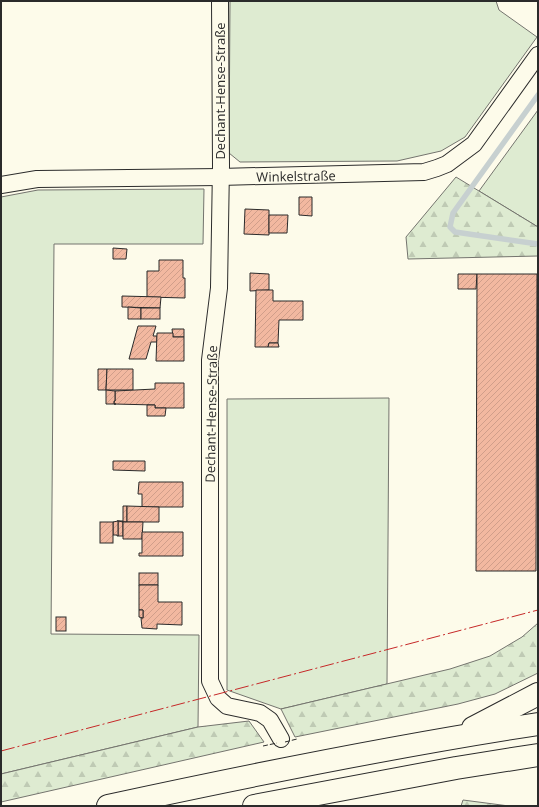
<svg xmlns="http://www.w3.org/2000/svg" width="539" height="807" viewBox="0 0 539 807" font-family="'Open Sans',sans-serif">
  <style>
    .grass { fill: #deebd1; stroke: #74746e }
    .forest { fill: url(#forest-firs); stroke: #74746e }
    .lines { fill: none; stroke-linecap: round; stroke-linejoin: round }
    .stream { stroke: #c7d0d0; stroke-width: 5.5 }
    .building { fill: url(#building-hatch); stroke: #2b2b2b }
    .minor-casing { stroke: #2b2b2b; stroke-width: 18 }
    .trunk-casing { stroke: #2b2b2b; stroke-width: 24 }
    .minor { stroke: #fdfbea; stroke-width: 16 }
    .trunk { stroke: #fdfbea; stroke-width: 22 }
    .fence { stroke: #2b2b2b; stroke-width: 1; stroke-dasharray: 5 2; stroke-linecap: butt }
    .power { stroke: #c62828; stroke-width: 1; stroke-dasharray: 14 3 2 3; stroke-linecap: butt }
    .labels { text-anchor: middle; stroke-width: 3; stroke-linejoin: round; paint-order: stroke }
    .street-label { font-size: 13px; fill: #2b2b2b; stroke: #fdfbea }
  </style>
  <defs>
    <pattern id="forest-firs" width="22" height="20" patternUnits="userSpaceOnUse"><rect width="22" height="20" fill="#deebd1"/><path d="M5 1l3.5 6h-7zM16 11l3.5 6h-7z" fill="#bfcab4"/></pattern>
    <pattern id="building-hatch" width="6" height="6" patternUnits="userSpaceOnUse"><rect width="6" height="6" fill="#f2b8a0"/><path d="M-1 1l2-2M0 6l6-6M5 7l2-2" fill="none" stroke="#d09e8a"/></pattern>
  </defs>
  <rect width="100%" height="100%" fill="#fdfbea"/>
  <g class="grass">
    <path d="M230,1h266l3,9 38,27 -72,100 -24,14 -44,10 -157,1 -11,-9z"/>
    <path d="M538,110v117l-59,-36z"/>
    <path d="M204,189l-1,55h-149l-3,390 148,1 -1,92 -197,47v-577l37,-7z"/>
    <path d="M389,398l-2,286 -106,25 -54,-19v-291z"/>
  </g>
  <g class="forest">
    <path d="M456,177l82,50v29l-130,3 -2,-22z"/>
    <path d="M538,623v50l-43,21 -37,10 -163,33 -14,-28 169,-40 40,-13 32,-19z"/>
    <path d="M249,721l15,21 -263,60v-28l197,-47z"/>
    <path d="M463,800l46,6h-48z"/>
  </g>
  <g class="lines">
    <path class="stream" d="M538,95l-85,118 -3,14 5,5 83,12"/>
  </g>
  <g class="building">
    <path d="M299,197h13v19l-13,-1z"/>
    <path d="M245,209l24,1v25l-25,-1z"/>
    <path d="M269,215h19l-1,18h-18z"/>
    <path d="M113,248l14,1 -1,10h-13z"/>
    <path d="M159,260h24v18h2v20l-38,-1v-26h12z"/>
    <path d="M250,273l19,1v16l-19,1z"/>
    <path d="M458,274h19l-1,15h-18z"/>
    <path d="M477,274h60l-1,297h-60z"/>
    <path d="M256,290h17v11h30v19h-24l-1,23h-9l-1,4h-13z"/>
    <path d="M122,296l39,1 -1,11 -38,-1z"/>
    <path d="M128,307l13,1v11h-13z"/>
    <rect x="141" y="308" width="19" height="11"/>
    <path d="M138,326h18l-3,10h4v6h-6l-5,17h-17z"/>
    <path d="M172,329h12v8h-11z"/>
    <path d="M157,333h16v4h11v24h-28z"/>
    <path d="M269,343h9l1,4h-11z"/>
    <path d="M98,369h9l-1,21h-8z"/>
    <path d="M107,369h26v21h-27z"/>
    <path d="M155,383h29v25h-29v-3l-41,-1v-3h1v-10l40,-2z"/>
    <path d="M106,390l9,1v10h-1v3h2h-10z"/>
    <path d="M147,405h8v3h11l-1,8h-18z"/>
    <path d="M113,461h32v10l-32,-1z"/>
    <path d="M139,482h44v25h-41v-13h-4z"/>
    <path d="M123,506h4v16l-10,-1h6z"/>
    <path d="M127,506l32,1v15h-32z"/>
    <path d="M118,521l5,1v14h-5z"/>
    <path d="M118,521v15h-1v-1h-4v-13z"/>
    <rect x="100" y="522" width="13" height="21"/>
    <path d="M123,522h20l-1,17h-19z"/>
    <path d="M142,532h41v24h-44v-3h3z"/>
    <rect x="139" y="573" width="19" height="12"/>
    <path d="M139,585h19v17h24v23l-25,-1v5l-15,-1 -1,-10h2v-8h-4z"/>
    <path d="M139,610h4v8l-4,-1z"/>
    <rect x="56" y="617" width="10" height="14"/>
  </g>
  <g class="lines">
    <g class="minor-casing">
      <g id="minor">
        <path d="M220,1l1,165 -2,122 -9,72v321l8,17 9,8 33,7 10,7 11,19"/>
        <path d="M1,185l36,-6 183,-2 204,-5 13,-4 10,-4 27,-20 64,-89"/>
      </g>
    </g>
    <g class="trunk-casing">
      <g id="trunk">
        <path d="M473,728l65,-34"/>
        <path d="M108,806c143,-31 286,-60 430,-82"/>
        <path d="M254,806l202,-38 82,-13"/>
      </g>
    </g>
    <use href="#minor" class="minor"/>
    <use href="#trunk" class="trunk"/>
    <g class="fence">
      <path d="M285,742l12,-3"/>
      <path d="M263,746l14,-3"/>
    </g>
    <path class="power" d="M1,751l537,-141"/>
  </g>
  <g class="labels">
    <g class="street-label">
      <text transform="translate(220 91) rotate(-90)" y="5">Dechant-Hense-Straße</text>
      <text transform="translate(296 176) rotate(-1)" y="5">Winkelstraße</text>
      <text transform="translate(211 414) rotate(-89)" y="5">Dechant-Hense-Straße</text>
    </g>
  </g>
  <rect width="539" height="807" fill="none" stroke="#2b2b2b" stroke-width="4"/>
</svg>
